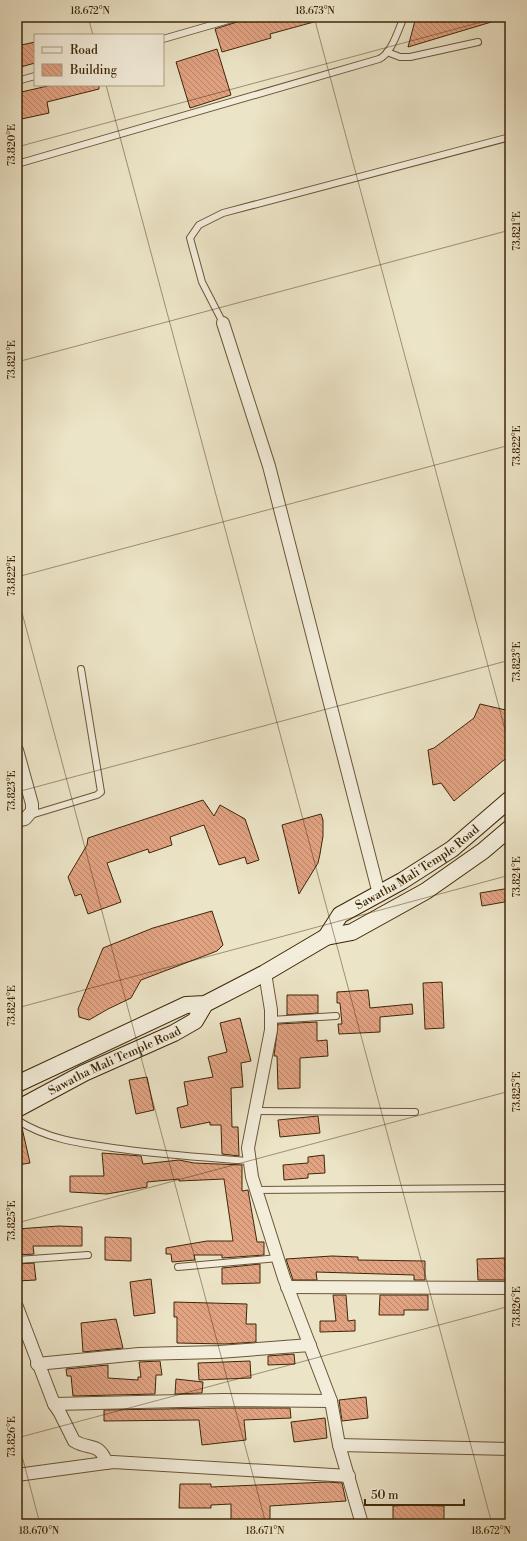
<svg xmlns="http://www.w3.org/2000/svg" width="527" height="1541" viewBox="0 0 527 1541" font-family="'Libre Bodoni',serif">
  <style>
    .building { fill: url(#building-back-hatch); stroke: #3e2707 }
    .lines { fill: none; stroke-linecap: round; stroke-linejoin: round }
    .lane-casing { stroke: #6a5637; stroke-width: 8 }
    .street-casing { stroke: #6a5637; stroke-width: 14 }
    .secondary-casing { stroke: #3e2707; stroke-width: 18 }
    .lane { stroke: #f3eddb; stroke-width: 6 }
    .street { stroke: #f3eddb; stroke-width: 12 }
    .secondary { stroke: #f3eddb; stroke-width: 16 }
    .ticks { fill: none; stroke: #3e2707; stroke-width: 1; stroke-opacity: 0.45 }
    .labels { text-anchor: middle; stroke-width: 4; stroke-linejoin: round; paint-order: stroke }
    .street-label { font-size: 12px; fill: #3e2707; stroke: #f3eddb }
    .neatline { fill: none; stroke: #3e2707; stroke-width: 1.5 }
    .ticks-label { font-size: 10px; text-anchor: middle; fill: #3e2707 }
  </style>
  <defs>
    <pattern id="building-back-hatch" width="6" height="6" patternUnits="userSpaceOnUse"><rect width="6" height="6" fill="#e2a383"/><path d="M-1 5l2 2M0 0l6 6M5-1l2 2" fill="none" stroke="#b98569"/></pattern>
  </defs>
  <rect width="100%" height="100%" fill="#ece4c7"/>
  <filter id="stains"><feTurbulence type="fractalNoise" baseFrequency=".005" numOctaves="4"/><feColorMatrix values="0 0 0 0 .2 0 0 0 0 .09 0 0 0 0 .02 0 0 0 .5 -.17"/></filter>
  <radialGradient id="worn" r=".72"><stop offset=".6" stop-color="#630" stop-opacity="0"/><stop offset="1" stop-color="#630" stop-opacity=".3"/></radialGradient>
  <g class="building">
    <path d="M243,17h78v3l-51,14 1,4 -49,14 -7,-23 25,-8z"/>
    <path d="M416,17h82v3l-90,27z"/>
    <path d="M35,42v21l-18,5v-22z"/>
    <path d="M217,49l14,46 -41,13 -14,-46z"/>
    <path d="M52,85h47v4l-52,13 2,11 -32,7v-27z"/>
    <path d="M480,704l30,7v44l-56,46 -13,-18 -8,2 -5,-35 6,-2 40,-30z"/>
    <path d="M203,800l11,16 6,-11 25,14 14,41 -12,4 -2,-7 -26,8 -15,-40 -34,12 2,8 -23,8 -1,-4 -41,14 14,39 -33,12 -7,-20 -6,2 -7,-19 19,-32 1,-7z"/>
    <path d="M321,814l2,6v16l-3,18 -2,9 -19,31 -17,-69z"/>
    <path d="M510,888v13l-28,5 -2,-13z"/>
    <path d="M212,911l11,34 -6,6 -76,29 -10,18 -23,11 -19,11 -10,-3 -1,-8 25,-61 50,-20z"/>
    <path d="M442,982l2,46 -19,1 -2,-46z"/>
    <path d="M368,990l2,18 42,-4 1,10 -33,3v15l-41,2 -1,-10h4l-2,-21h-3v-11z"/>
    <path d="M287,995h31v18l-31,2z"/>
    <path d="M240,1018l11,43 -10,2 2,24 -12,1 1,39h6l1,29 -17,-2 -1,-29h-11v-3l-29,6 -4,-20 11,-3 -4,-23 29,-5 -5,-20 19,-5 -7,-29z"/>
    <path d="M317,1022v19l10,-1 1,16 -28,2v30l-22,1 -1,-33h-3l4,-32z"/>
    <path d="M147,1077l7,33 -18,4 -7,-34z"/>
    <path d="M318,1116l2,17 -40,4 -2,-17z"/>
    <path d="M19,1126l3,2 8,35 -13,2v-38z"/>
    <path d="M102,1153l39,3 2,8 36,-4 15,3 48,2v26l6,-1 9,52h7v13l-42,3v-3h-28l1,5 -23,2 -1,-8h-5v-6l41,-7h26l-9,-62 -45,2v-2l-32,3v5l-40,7 -37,-2v-16h34z"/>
    <path d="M324,1155l1,18 -17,1v4l-24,2 -1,-15 25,-2v-6z"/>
    <path d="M59,1226l23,1v19h-49l1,8 -17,1v-26z"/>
    <path d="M105,1237l26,1v23l-26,-1z"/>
    <path d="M332,1256l26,1v3l67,1v19h-11v-5l-98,-3 1,8h-24l-7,-21z"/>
    <path d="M505,1258v12h5v10h-32l-1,-21z"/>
    <path d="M34,1263l2,17 -19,1v-17z"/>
    <path d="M260,1264v19l-38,1v-16z"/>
    <path d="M151,1279l4,34 -21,3 -4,-34z"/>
    <path d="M333,1295h13l2,26 7,-1v11l-35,1v-11h16z"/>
    <path d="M380,1295h48v15h-24v5h-25z"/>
    <path d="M174,1302l73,2 -1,20h10v18l-31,2 -48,-1v-26h-3z"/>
    <path d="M116,1319l7,29 -40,4 -2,-29z"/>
    <path d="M294,1354l1,10 -27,1v-9z"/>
    <path d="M160,1361l2,14h-6l-1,19 -82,2 -2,-20h-4l-1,-7 42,-4v13l30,2v-3h3l-2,-15z"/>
    <path d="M250,1361l1,17 -52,2 -1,-17z"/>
    <path d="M176,1379l27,3 -1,11 -27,1z"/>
    <path d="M366,1397l2,21 -26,3 -3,-21z"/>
    <path d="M223,1408h67l1,10 -47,2 2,20 -44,5 -3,-25 -95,1v-11z"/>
    <path d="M325,1418l2,20 -33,4 -3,-20z"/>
    <path d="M328,1482l14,1 4,18 -76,5v18h-39v-20l-20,1v3h-32l1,-24h31v3z"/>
    <path d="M410,1505l34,1v18h-51v-18z"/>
  </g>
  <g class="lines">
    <g class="lane-casing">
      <g id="lane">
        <path d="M163,39l76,-22"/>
        <path d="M387,52l13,5h10l68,-15"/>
        <path d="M17,81l18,-5"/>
        <path d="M17,164l362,-105c13,-6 19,-29 25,-42"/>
        <path d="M223,323l-21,-41 -12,-44 9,-13 24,-12 287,-76"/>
        <path d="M31,815l66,-20 4,-3 -20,-123"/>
        <path d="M271,1020l65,-4"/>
        <path d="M255,1111l160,1"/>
        <path d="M17,1120c35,22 70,24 111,30 40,5 81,8 121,11"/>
        <path d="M256,1190l254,-2"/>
        <path d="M17,1260l71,-5"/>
        <path d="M178,1267l100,-9"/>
      </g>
    </g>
    <g class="street-casing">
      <g id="street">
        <path d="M223,323l46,143 110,428"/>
        <path d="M17,750l15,54v7l-7,8 -8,2"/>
        <path d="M265,973l6,37v20l-23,118 4,29 32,101 47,123 8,44 23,79"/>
        <path d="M287,1287l223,1"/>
        <path d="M17,1307l37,97 169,-4 108,1"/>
        <path d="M37,1364l102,-10 80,-2 91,-7"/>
        <path d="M54,1404l6,9 14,28c17,10 24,0 33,22"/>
        <path d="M339,1445l171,4"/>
        <path d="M17,1475l96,-13 236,14"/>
      </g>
    </g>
    <g class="secondary-casing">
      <g id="secondary">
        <path id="s1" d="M326,937l14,-22 62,-34 50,-32 58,-50"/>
        <path d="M17,1084l169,-79 19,-1 60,-31 61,-36 26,-5 74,-41 57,-40 27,-23"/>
        <path id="s2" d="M17,1109l67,-36 90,-40 21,-12 10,-17"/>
      </g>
    </g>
    <use href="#lane" class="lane"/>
    <use href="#street" class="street"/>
    <use href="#secondary" class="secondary"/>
  </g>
  <path class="ticks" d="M88,17l5,18M314,17l196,731M106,85l386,1439M17,147l483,-130M17,362l493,-132M17,577l493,-132M17,594l249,930M17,792l493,-132M17,1008l493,-133M17,1223l493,-132M17,1437l23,87M17,1438l493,-132M500,1524l10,-3"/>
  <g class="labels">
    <g class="street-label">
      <text dy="4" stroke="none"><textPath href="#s1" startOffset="117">Sawatha Mali Temple Road</textPath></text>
      <text dy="4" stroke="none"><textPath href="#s2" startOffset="109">Sawatha Mali Temple Road</textPath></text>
    </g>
  </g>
  <rect width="527" height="1541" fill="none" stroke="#ece4c7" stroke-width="44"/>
  <rect x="34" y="34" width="130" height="52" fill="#f3eddb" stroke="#ab9e86"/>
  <rect x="42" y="47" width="20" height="6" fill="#f3eddb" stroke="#ab9e86"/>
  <text x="70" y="54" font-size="12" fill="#3e2707">Road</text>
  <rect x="42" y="64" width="20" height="12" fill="url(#building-back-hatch)" stroke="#ab9e86"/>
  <text x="70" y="74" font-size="12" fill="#3e2707">Building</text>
  <path d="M365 1499v6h99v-6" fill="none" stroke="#3e2707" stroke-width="2"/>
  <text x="371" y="1499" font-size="12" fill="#3e2707" stroke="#f3eddb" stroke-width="3" paint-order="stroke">50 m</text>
  <rect x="22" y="22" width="483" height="1497" class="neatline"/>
  <g class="ticks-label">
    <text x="90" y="14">18.672°N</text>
    <text x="315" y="14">18.673°N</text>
    <text transform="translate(11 145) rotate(-90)" y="4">73.820°E</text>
    <text transform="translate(516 231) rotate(-90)" y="4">73.821°E</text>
    <text transform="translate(11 360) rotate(-90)" y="4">73.821°E</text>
    <text transform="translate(516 446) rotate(-90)" y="4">73.822°E</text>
    <text transform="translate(11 576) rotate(-90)" y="4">73.822°E</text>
    <text transform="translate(516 662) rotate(-90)" y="4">73.823°E</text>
    <text transform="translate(11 791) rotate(-90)" y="4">73.823°E</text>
    <text transform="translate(516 877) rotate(-90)" y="4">73.824°E</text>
    <text transform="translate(11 1006) rotate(-90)" y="4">73.824°E</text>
    <text transform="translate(516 1092) rotate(-90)" y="4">73.825°E</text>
    <text transform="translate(11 1221) rotate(-90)" y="4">73.825°E</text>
    <text transform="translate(516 1307) rotate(-90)" y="4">73.826°E</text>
    <text transform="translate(11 1437) rotate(-90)" y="4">73.826°E</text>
    <text x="39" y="1534">18.670°N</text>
    <text x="265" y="1534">18.671°N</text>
    <text x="491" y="1534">18.672°N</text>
  </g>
  <rect width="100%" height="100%" filter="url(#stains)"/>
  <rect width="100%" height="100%" fill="url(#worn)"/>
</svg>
